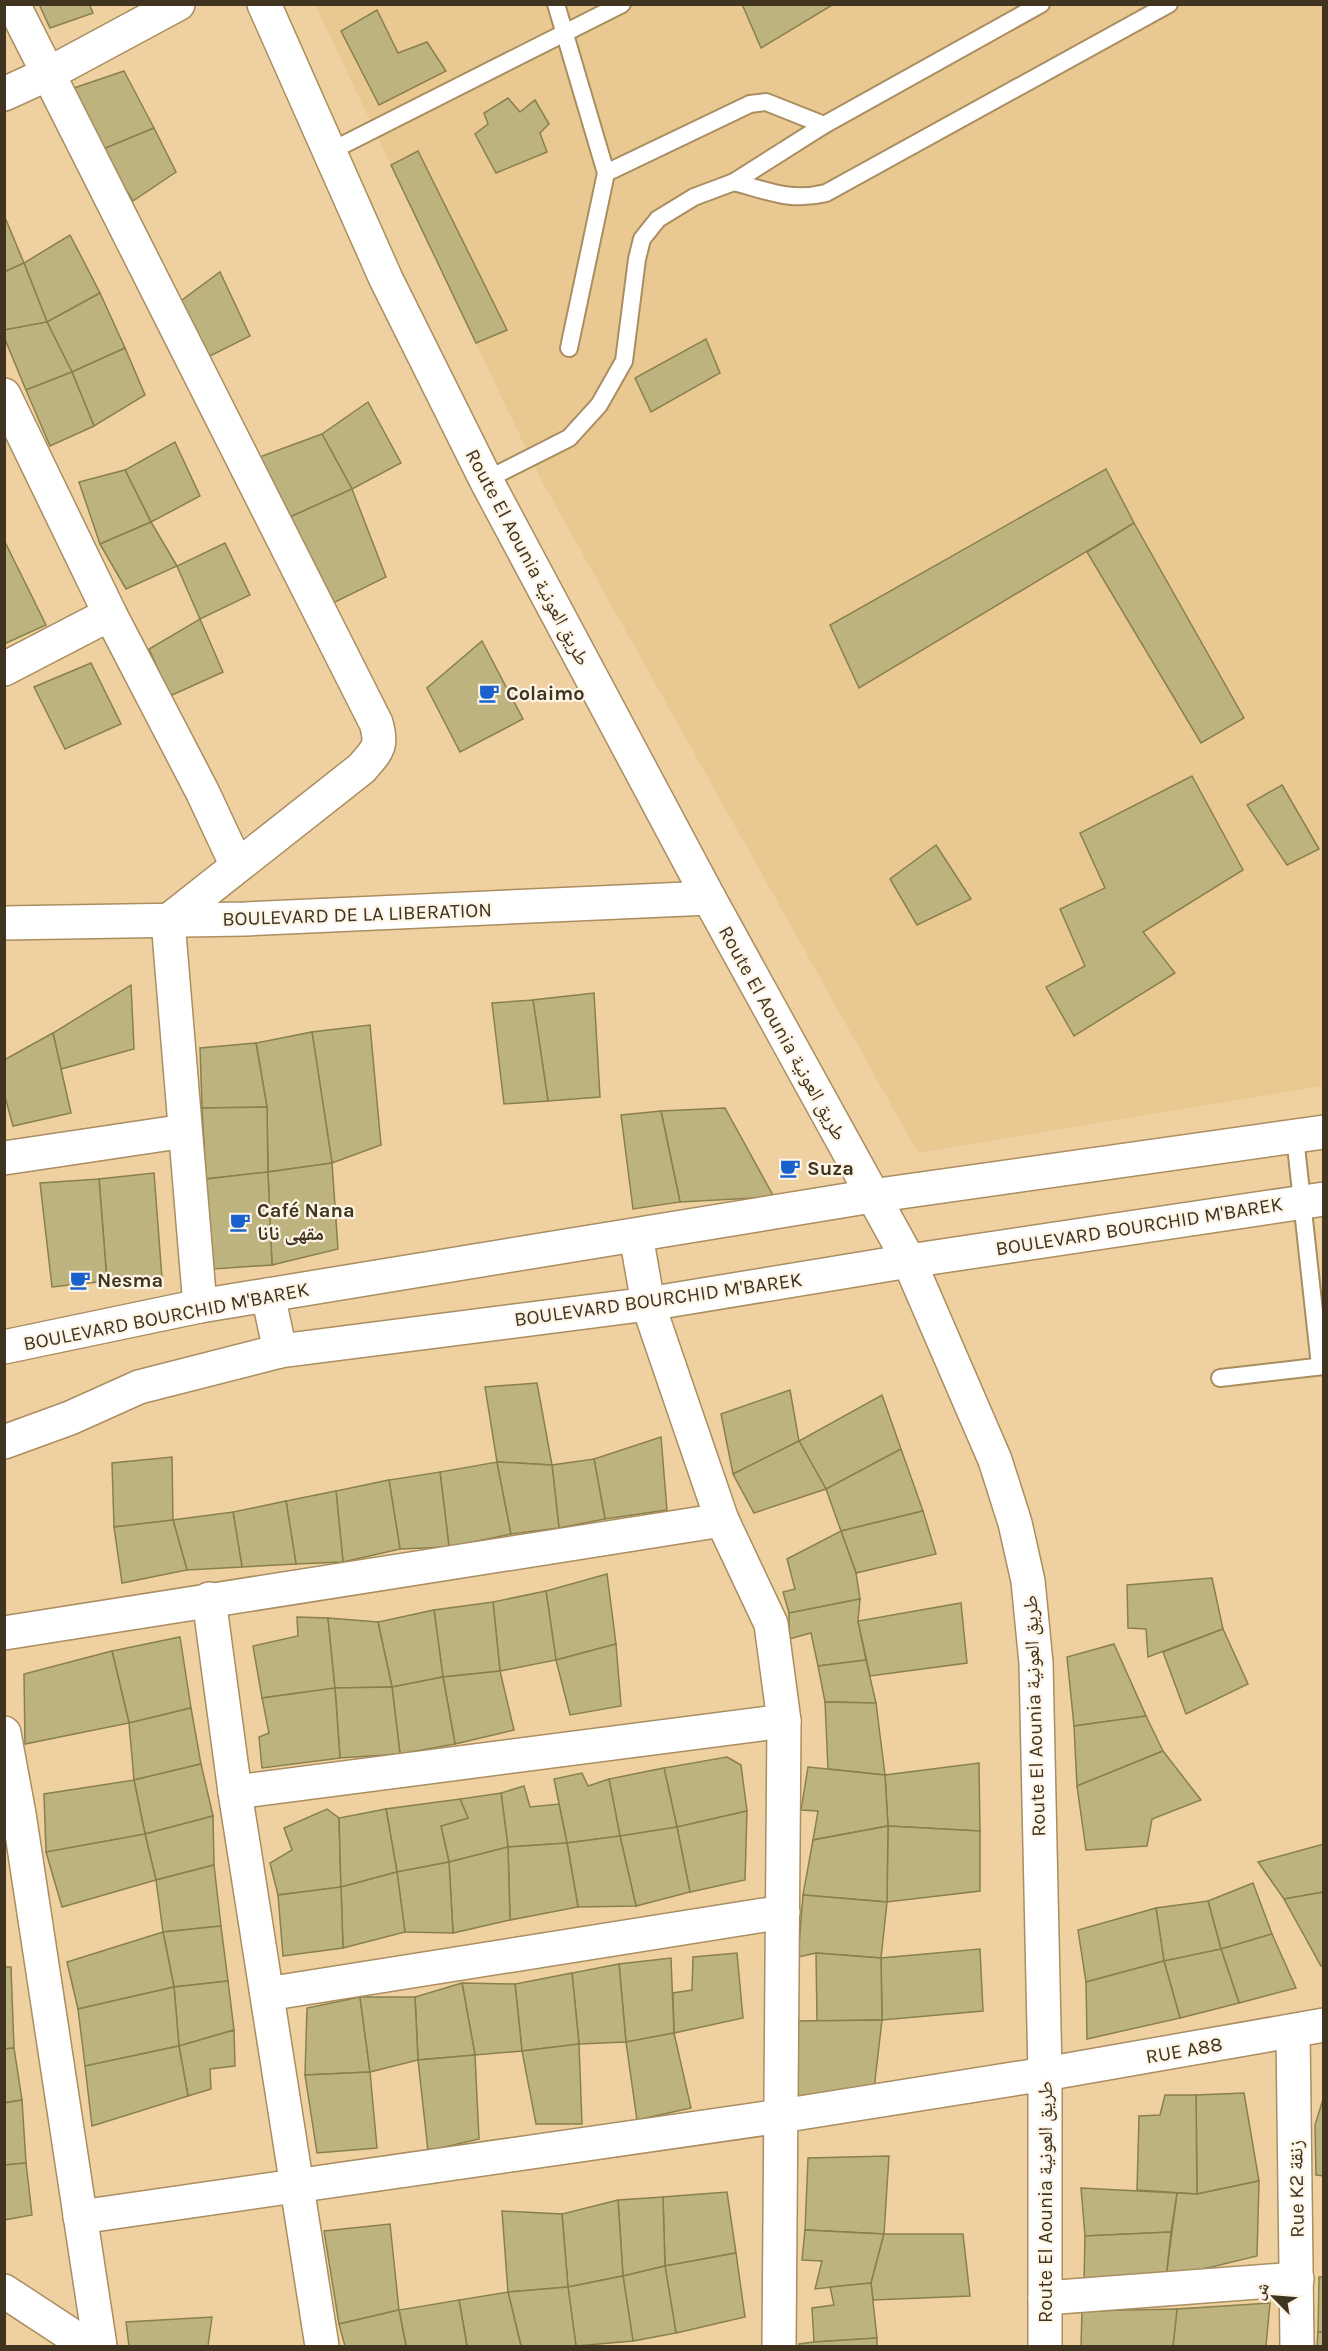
<svg xmlns="http://www.w3.org/2000/svg" width="1328" height="2351" viewBox="0 0 1328 2351" font-family="Karla,'Noto Naskh Arabic',sans-serif">
  <style>
    .built { fill: #eac891 }
    .building { fill: #bcb37e; stroke: #89804d; stroke-width: 1.5 }
    .lines { fill: none; stroke-linecap: round; stroke-linejoin: round }
    .service-casing { stroke: #aa8d60; stroke-width: 20 }
    .minor-casing { stroke: #aa8d60; stroke-width: 36 }
    .secondary-casing { stroke: #aa8d60; stroke-width: 36 }
    .service { stroke: #fff; stroke-width: 16 }
    .minor { stroke: #fff; stroke-width: 33 }
    .secondary { stroke: #fff; stroke-width: 33 }
    .labels { text-anchor: middle; stroke-width: 4.5; stroke-linejoin: round; paint-order: stroke }
    .street-label { font-size: 20px; fill: #403421; stroke: #fef5e7 }
    .poi-label { font-size: 20px; font-weight: bold; fill: #403421; stroke: #fef5e7; text-anchor: start }
  </style>
  <rect width="100%" height="100%" fill="#efd1a1"/>
  <path class="built" d="M315,5h1008v1081l-405,67 -379,-677z"/>
  <g class="building">
    <path d="M39,4h50l4,9 -43,15z"/>
    <path d="M742,4h92l-73,44z"/>
    <path d="M377,10l21,43 29,-11 19,29 -67,34 -38,-74z"/>
    <path d="M124,71l30,57 -53,22 -30,-61z"/>
    <path d="M508,98l12,14 15,-12 14,24 -9,9 7,19 -51,21 -21,-39 13,-10 -4,-11z"/>
    <path d="M154,128l22,44 -43,29 -32,-51z"/>
    <path d="M418,151l89,179 -31,13 -85,-178z"/>
    <path d="M4,215l20,48 -20,9z"/>
    <path d="M70,235l30,58 -53,29 -23,-59z"/>
    <path d="M24,263l23,59 -43,8v-58z"/>
    <path d="M220,272l30,64 -46,23 -26,-56z"/>
    <path d="M100,293l25,55 -53,24 -25,-50z"/>
    <path d="M47,322l25,50 -46,18 -22,-53v-7z"/>
    <path d="M706,339l14,34 -69,39 -16,-34z"/>
    <path d="M125,348l20,47 -51,31 -22,-54z"/>
    <path d="M72,372l22,54 -44,20 -24,-56z"/>
    <path d="M368,402l33,61 -49,26 -30,-55z"/>
    <path d="M322,434l30,55 -62,28 -36,-58z"/>
    <path d="M175,442l25,54 -49,26 -26,-52z"/>
    <path d="M1106,469l28,54 -275,165 -29,-63z"/>
    <path d="M125,470l26,52 -51,22 -21,-62z"/>
    <path d="M352,489l34,88 -63,31 -33,-91z"/>
    <path d="M151,522l26,44 -51,23 -26,-45z"/>
    <path d="M1134,523l110,195 -43,25 -114,-191z"/>
    <path d="M4,540l42,85 -42,19z"/>
    <path d="M225,543l25,52 -50,24 -23,-53z"/>
    <path d="M200,619l23,53 -53,24 -21,-47z"/>
    <path d="M482,641l41,78 -63,33 -33,-64z"/>
    <path d="M91,663l30,61 -56,25 -31,-62z"/>
    <path d="M1192,776l51,94 -100,62 32,41 -101,63 -28,-49 39,-21 -25,-57 45,-21 -25,-55z"/>
    <path d="M1282,785l37,64 -32,16 -40,-60z"/>
    <path d="M936,845l35,54 -54,26 -27,-46z"/>
    <path d="M131,985l3,64 -73,20 -8,-36z"/>
    <path d="M594,993l6,104 -52,4 -15,-101z"/>
    <path d="M533,1000l15,101 -44,3 -12,-101z"/>
    <path d="M370,1025l11,120 -49,18 -20,-131z"/>
    <path d="M312,1032l20,131 -64,9 -1,-65 -11,-64z"/>
    <path d="M53,1033l18,80 -58,13 -9,-33v-33z"/>
    <path d="M256,1043l11,64 -65,1 -2,-60z"/>
    <path d="M267,1107l1,65 -62,7 -4,-71z"/>
    <path d="M725,1108l49,89 -94,5 -19,-91z"/>
    <path d="M661,1111l19,91 -47,7 -12,-94z"/>
    <path d="M332,1163l6,86 -66,16 -4,-93z"/>
    <path d="M268,1172l4,93 -59,4 -7,-90z"/>
    <path d="M154,1173l8,105 -55,3 -8,-102z"/>
    <path d="M99,1179l8,102 -55,6 -12,-104z"/>
    <path d="M537,1383l15,82 -55,-3 -12,-75z"/>
    <path d="M790,1390l9,51 -66,33 -12,-60z"/>
    <path d="M882,1395l19,54 -75,40 -27,-48z"/>
    <path d="M661,1437l6,73 -62,9 -11,-60z"/>
    <path d="M799,1441l27,48 -72,24 -21,-39z"/>
    <path d="M901,1449l22,62 -82,20 -15,-42z"/>
    <path d="M172,1457l1,63 -59,7 -2,-64z"/>
    <path d="M594,1459l11,60 -46,9 -7,-63z"/>
    <path d="M497,1462l14,72 -62,13 -9,-75z"/>
    <path d="M497,1462l55,3 7,63 -48,6z"/>
    <path d="M440,1472l9,75 -49,2 -11,-69z"/>
    <path d="M389,1480l11,69 -57,13 -7,-71z"/>
    <path d="M336,1491l7,71 -47,2 -10,-63z"/>
    <path d="M286,1501l10,63 -54,3 -9,-55z"/>
    <path d="M923,1511l13,43 -80,19 -15,-42z"/>
    <path d="M233,1512l9,55 -55,3 -14,-50z"/>
    <path d="M173,1520l14,50 -65,13 -8,-56z"/>
    <path d="M841,1531l15,42 4,26 -71,14 -6,-21 12,-3 -8,-30z"/>
    <path d="M607,1574l9,70 -60,16 -10,-69z"/>
    <path d="M1212,1578l11,51 -75,28 -2,-28 -18,-1 -1,-43z"/>
    <path d="M546,1591l10,69 -56,11 -7,-69z"/>
    <path d="M860,1599l-2,22 8,39 -48,6 -7,-33 -22,6v-26z"/>
    <path d="M493,1602l7,69 -57,6 -9,-67z"/>
    <path d="M961,1603l6,60 -97,13 -12,-55z"/>
    <path d="M434,1610l9,67 -51,10 -14,-65z"/>
    <path d="M297,1617l31,1 7,70 -73,10 -9,-52 45,-10z"/>
    <path d="M328,1618l50,4 14,65 -57,1z"/>
    <path d="M1223,1629l25,55 -62,30 -23,-62z"/>
    <path d="M180,1637l11,71 -62,15 -17,-72z"/>
    <path d="M616,1644l5,62 -51,9 -14,-55z"/>
    <path d="M1114,1644l32,72 -72,10 -7,-69z"/>
    <path d="M112,1651l17,72 -104,21 -1,-70z"/>
    <path d="M866,1660l10,43 -51,-1 -7,-36z"/>
    <path d="M500,1671l14,59 -59,14 -12,-67z"/>
    <path d="M443,1677l12,67 -55,10 -8,-67z"/>
    <path d="M392,1687l8,67 -60,4 -5,-70z"/>
    <path d="M335,1688l5,70 -78,10 -3,-31 10,-4 -7,-35z"/>
    <path d="M825,1702l51,1 9,72 -57,-6z"/>
    <path d="M191,1708l10,56 -67,16 -5,-57z"/>
    <path d="M1146,1716l17,35 -86,35 -3,-60z"/>
    <path d="M1163,1751l38,49 -49,19 -5,27 -61,4 -9,-64z"/>
    <path d="M727,1757l14,8 6,46 -70,16 -13,-59z"/>
    <path d="M979,1763l1,68 -92,-5 -3,-51z"/>
    <path d="M201,1764l12,52 -68,18 -11,-54z"/>
    <path d="M808,1767l77,8 3,51 -75,14 5,-29 -17,-1z"/>
    <path d="M664,1768l13,59 -57,9 -11,-57z"/>
    <path d="M582,1773l6,13 21,-7 11,57 -53,7 -13,-64z"/>
    <path d="M134,1780l11,54 -99,18 -2,-58z"/>
    <path d="M524,1786l6,21 29,-3 8,39 -59,4 -7,-54z"/>
    <path d="M501,1793l7,54 -59,15 -8,-36 27,-8 -8,-19z"/>
    <path d="M460,1799l8,19 -27,8 8,36 -52,10 -11,-63z"/>
    <path d="M327,1809l12,9 2,69 -63,8 -8,-32 22,-13 -8,-22z"/>
    <path d="M386,1809l11,63 -56,15 -2,-69z"/>
    <path d="M747,1811l-2,69 -55,12 -13,-65z"/>
    <path d="M213,1816l1,49 -58,15 -11,-46z"/>
    <path d="M888,1826l92,5v60l-93,11z"/>
    <path d="M888,1826l-1,76 -84,-7 10,-55z"/>
    <path d="M677,1827l13,65 -54,14 -16,-70z"/>
    <path d="M145,1834l11,46 -94,27 -16,-55z"/>
    <path d="M620,1836l16,70 -58,1 -11,-64z"/>
    <path d="M567,1843l11,64 -68,13 -2,-73z"/>
    <path d="M1324,1844v48l-40,7 -26,-37z"/>
    <path d="M508,1847l2,73 -57,13 -4,-71z"/>
    <path d="M449,1862l4,71 -48,-1 -8,-60z"/>
    <path d="M214,1865l7,61 -58,6 -7,-52z"/>
    <path d="M397,1872l8,60 -62,16 -2,-61z"/>
    <path d="M1253,1883l19,51 -51,15 -13,-48z"/>
    <path d="M341,1887l2,61 -60,8 -5,-61z"/>
    <path d="M1324,1892v73l-3,1 -37,-67z"/>
    <path d="M803,1895l84,7 -6,56 -65,-5 -18,4z"/>
    <path d="M1208,1901l13,48 -57,12 -8,-53z"/>
    <path d="M1156,1908l8,53 -78,21 -8,-52z"/>
    <path d="M221,1926l7,55 -54,6 -11,-55z"/>
    <path d="M163,1932l11,55 -96,22 -11,-47z"/>
    <path d="M1272,1934l24,54 -57,15 -18,-54z"/>
    <path d="M980,1949l3,62 -101,9 -1,-62z"/>
    <path d="M1221,1949l18,54 -59,15 -16,-57z"/>
    <path d="M737,1953l6,65 -69,15 -1,-40 19,-3 1,-33z"/>
    <path d="M816,1953l65,5 1,62 -65,1z"/>
    <path d="M671,1958l3,75 -48,9 -7,-78z"/>
    <path d="M1164,1961l16,57 -93,21 -1,-57z"/>
    <path d="M619,1964l7,78 -47,2 -7,-71z"/>
    <path d="M4,1967h7l3,81 -10,1z"/>
    <path d="M572,1973l7,71 -57,7 -7,-67z"/>
    <path d="M228,1981l6,49 -55,16 -5,-59z"/>
    <path d="M462,1983l53,1 7,67 -47,4z"/>
    <path d="M462,1983l13,72 -57,5 -3,-63z"/>
    <path d="M174,1987l5,59 -94,20 -7,-57z"/>
    <path d="M360,1997l10,75 -65,3 2,-67z"/>
    <path d="M360,1997h55l3,63 -48,12z"/>
    <path d="M882,2020l-8,69 -77,8v-76z"/>
    <path d="M234,2030l1,36 -25,3 1,20 -23,7 -9,-50z"/>
    <path d="M674,2033l17,75 -54,12 -11,-78z"/>
    <path d="M579,2044l3,80h-46l-14,-73z"/>
    <path d="M179,2046l9,50 -96,30 -7,-60z"/>
    <path d="M14,2048l8,52 -18,3v-54z"/>
    <path d="M475,2055l4,84 -51,12 -10,-91z"/>
    <path d="M370,2072l7,76 -60,5 -12,-78z"/>
    <path d="M1244,2093l15,88 -62,13 -1,-99z"/>
    <path d="M1165,2095h31l1,99 -60,-4 2,-74 21,-1z"/>
    <path d="M1324,2096v80l-8,-1 -1,-50z"/>
    <path d="M22,2100l4,63 -22,2v-62z"/>
    <path d="M889,2156l-5,78 -79,-4 3,-72z"/>
    <path d="M26,2163l6,52 -28,5v-55z"/>
    <path d="M1259,2181l-2,75 -91,22 11,-85 20,1z"/>
    <path d="M1081,2188l96,5 -6,39 -86,4z"/>
    <path d="M727,2192l9,61 -71,13 -2,-69z"/>
    <path d="M663,2197l2,69 -42,10 -5,-76z"/>
    <path d="M618,2200l5,76 -55,11 -6,-73z"/>
    <path d="M502,2211l60,3 6,73 -60,5z"/>
    <path d="M390,2224l9,86 -60,14 -15,-93z"/>
    <path d="M805,2230l79,4 -13,49 -56,6 7,-28 -20,-1z"/>
    <path d="M1171,2232l-5,46 -82,4 1,-46z"/>
    <path d="M884,2234h79l7,62 -97,4 -2,-17z"/>
    <path d="M736,2253l9,64 -69,16 -11,-67z"/>
    <path d="M665,2266l11,67 -43,8 -10,-65z"/>
    <path d="M623,2276l10,65 -57,5 -8,-59z"/>
    <path d="M1319,2277h5v55h-6z"/>
    <path d="M871,2283l6,55 -63,4 -2,-34 22,-3 -4,-18z"/>
    <path d="M568,2287l8,59h-55l-13,-54z"/>
    <path d="M508,2292l13,54h-54l-8,-46z"/>
    <path d="M459,2300l8,46h-61l-7,-36z"/>
    <path d="M1270,2303l-4,43h-93l4,-37z"/>
    <path d="M1177,2309l-4,37h-92l1,-35z"/>
    <path d="M399,2310l7,36h-61l-6,-22z"/>
    <path d="M212,2317l-4,29h-79l-3,-24z"/>
    <path d="M1318,2332h6v14h-7z"/>
    <path d="M877,2338v8h-78v-2l15,-2z"/>
  </g>
  <g class="lines">
    <g class="service-casing">
      <g id="service">
        <path d="M556,4l50,169 -37,175"/>
        <path d="M329,152l293,-148"/>
        <path d="M606,173l144,-69 16,-2 58,23"/>
        <path d="M734,182c34,9 57,20 92,11l343,-189"/>
        <path d="M486,480l83,-42 30,-33 25,-44 13,-102 5,-20 16,-20 36,-22 40,-15 90,-57 217,-121"/>
        <path d="M1295,1137l25,229"/>
        <path d="M1220,1378l104,-12"/>
      </g>
    </g>
    <g class="minor-casing">
      <g id="minor">
        <path d="M13,4l363,719c7,24 1,27 -14,45l-194,153 32,385"/>
        <path d="M4,94l44,-20 130,-70"/>
        <path d="M4,395l106,219 93,179 34,73"/>
        <path d="M4,669l106,-55"/>
        <path d="M4,923l241,-4 464,-21"/>
        <path d="M4,1158l181,-27"/>
        <path d="M636,1235l12,69 74,216 49,104 13,97 -5,625"/>
        <path d="M209,1599l26,193 87,554"/>
        <path d="M4,1633l718,-113"/>
        <path d="M4,1733l15,81 81,532"/>
        <path d="M235,1792l549,-71"/>
        <path d="M267,1994l516,-82"/>
        <path d="M1293,2032l4,314"/>
        <path d="M80,2217l701,-101 264,-42 279,-49"/>
        <path d="M4,2291l84,55"/>
        <path d="M1045,2298l252,-19"/>
      </g>
    </g>
    <g class="secondary-casing">
      <g id="secondary">
        <path d="M264,4l122,275 100,201 223,418 200,363 86,199 20,63 13,58 8,82 9,411v272"/>
        <path d="M268,1295l12,56"/>
        <path d="M4,1347l196,-41 672,-110 452,-64"/>
        <path d="M4,1442l66,-24 69,-31 141,-36 368,-47 261,-43 415,-62"/>
      </g>
    </g>
    <use href="#service" class="service"/>
    <use href="#minor" class="minor"/>
    <use href="#secondary" class="secondary"/>
  </g>
  <defs>
    <g id="cafe-bare" transform="scale(1.62)"><path d="M-5.5-4.5H6V0H3Q3 3.5 0 3.5H-2.5Q-5.5 3.5-5.5 0ZM3-3.2v2h1.7v-2ZM-6 4.5H4V6H-6Z" fill="#1962cd" stroke="#fef5e7" stroke-width="2.5" paint-order="stroke"/></g>
  </defs>
  <g fill-rule="evenodd">
    <use href="#cafe-bare" x="489" y="693"/>
    <use href="#cafe-bare" x="790" y="1168"/>
    <use href="#cafe-bare" x="240" y="1222"/>
    <use href="#cafe-bare" x="80" y="1280"/>
  </g>
  <g class="labels">
    <g class="street-label">
      <text transform="translate(528 557) rotate(62)" y="7">Route El Aounia طريق العونية</text>
      <text transform="translate(357 914) rotate(-2)" y="7">BOULEVARD DE LA LIBERATION</text>
      <text transform="translate(783 1033) rotate(61)" y="7">Route El Aounia طريق العونية</text>
      <text transform="translate(1139 1226) rotate(-9)" y="7">BOULEVARD BOURCHID M'BAREK</text>
      <text transform="translate(658 1299) rotate(-8)" y="7">BOULEVARD BOURCHID M'BAREK</text>
      <text transform="translate(166 1316) rotate(-11)" y="7">BOULEVARD BOURCHID M'BAREK</text>
      <text transform="translate(1034 1716) rotate(-92)" y="7">Route El Aounia طريق العونية</text>
      <text transform="translate(1184 2050) rotate(-10)" y="7">RUE A88</text>
      <text transform="translate(1296 2189) rotate(-91)" y="7">Rue K2 زنقة</text>
      <text transform="translate(1045 2202) rotate(-90)" y="7">Route El Aounia طريق العونية</text>
    </g>
    <g class="poi-label">
      <text x="506" y="700">Colaimo</text>
      <text x="807" y="1175">Suza</text>
      <text x="257" y="1217">Café Nana<tspan x="257" dy="23">مقهى نانا</tspan></text>
      <text x="97" y="1287">Nesma</text>
    </g>
  </g>
  <rect width="1328" height="2351" fill="none" stroke="#403421" stroke-width="12"/>
  <g transform="translate(1274 2297) rotate(295)" stroke="#fef5e7" stroke-width="4.5" paint-order="stroke">
  <path d="M0-4.5L10 22L0 15L-10 22Z" fill="#403421"/>
  <text y="-9" font-size="16" font-weight="bold" text-anchor="middle" fill="#403421">ش</text>
  </g>
</svg>
